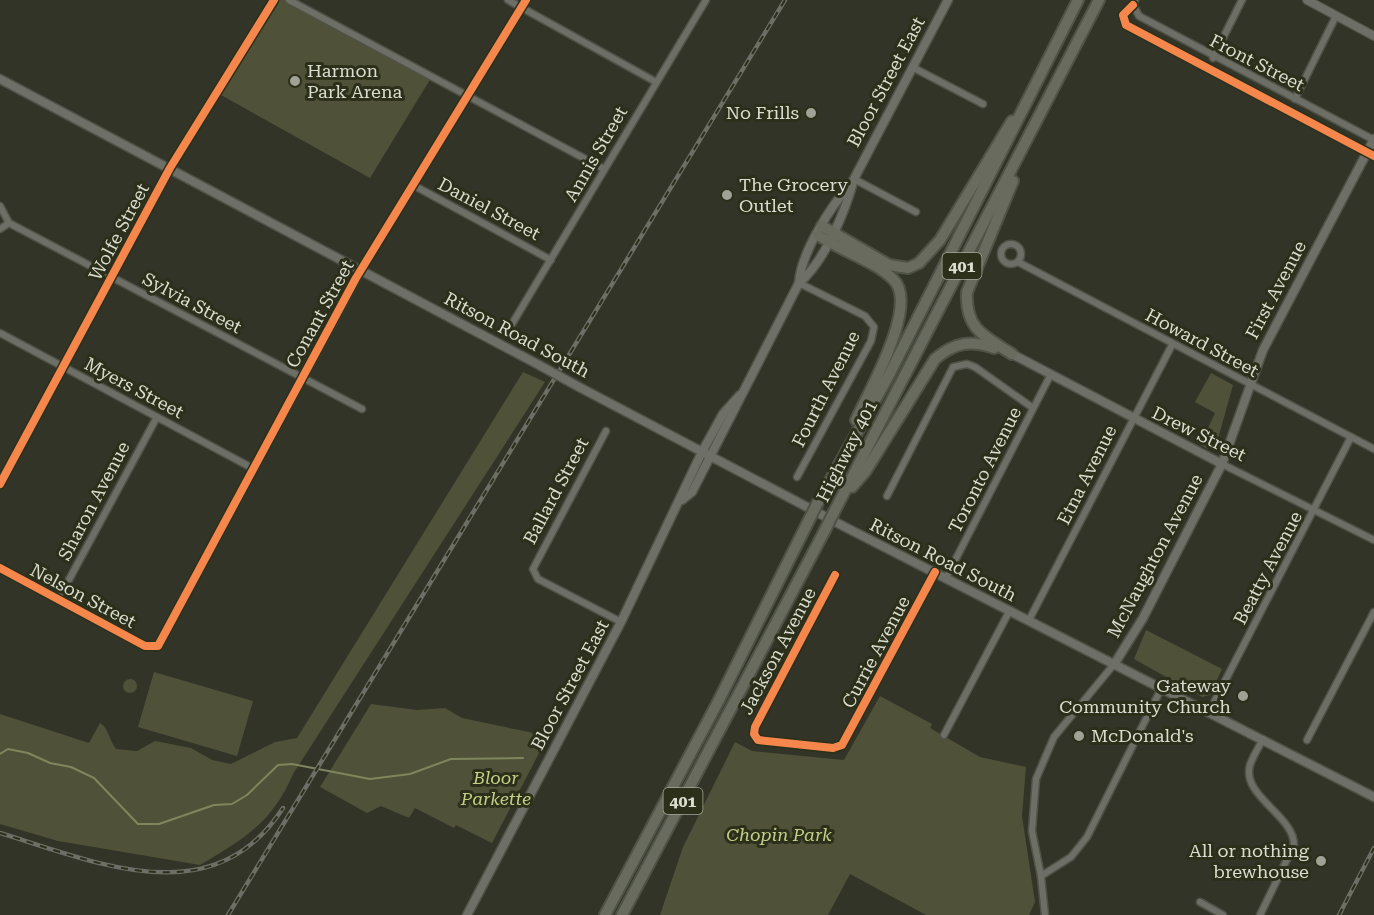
<svg xmlns="http://www.w3.org/2000/svg" width="1374" height="915" viewBox="0 0 1374 915" font-family="'Roboto Serif',serif">
  <style>
    .green { fill: #4f5238 }
    .lines { fill: none; stroke-linecap: round; stroke-linejoin: round }
    .stream { stroke: #7f865d; stroke-width: 2 }
    .minor-casing { stroke: #4f5247; stroke-width: 9 }
    .tertiary-casing { stroke: #4f5247; stroke-width: 10 }
    .secondary-casing { stroke: #4f5247; stroke-width: 11 }
    .motorway-casing { stroke: #4f5247; stroke-width: 14 }
    .minor { stroke: #6d6f67; stroke-width: 6 }
    .tertiary { stroke: #6d6f67; stroke-width: 8 }
    .secondary { stroke: #6e7067; stroke-width: 8 }
    .motorway { stroke: #696b5f; stroke-width: 10 }
    .rail-casing { stroke: #6d6e65; stroke-width: 4.5 }
    .rail { stroke: #2c2f19; stroke-width: 2; stroke-dasharray: 7; stroke-linecap: butt }
    .secondary-bridge-casing { stroke: #4f5247; stroke-width: 11; stroke-linecap: butt }
    .motorway-bridge-casing { stroke: #4f5247; stroke-width: 14; stroke-linecap: butt }
    .secondary-bridge { stroke: #6e7067; stroke-width: 8 }
    .motorway-bridge { stroke: #696b5f; stroke-width: 10 }
    .cycleway-casing { stroke: #2c2f19; stroke-width: 11 }
    .cycleway { stroke: #f5874c; stroke-width: 8 }
    .poi-dot { fill: #9fa295; stroke: #2c2f19; stroke-width: 2 }
    .labels { text-anchor: middle; stroke-width: 6; stroke-linejoin: round; paint-order: stroke }
    .shield { fill: #2c2f19; stroke: #a6a999; stroke-width: 1.5 }
    .shield-label { font-size: 16px; font-weight: bold; fill: #daddd0 }
    .street-label { font-size: 18px; fill: #daddd0; stroke: #2c2f19 }
    .poi-label { font-size: 18px; fill: #daddd0; stroke: #2c2f19; text-anchor: start }
    .park-label { font-size: 18px; font-style: italic; fill: #c4cf88; stroke: #2c2f19 }
  </style>
  <rect width="100%" height="100%" fill="#323428"/>
  <g class="green">
    <path d="M278,0h6l147,78 -61,100 -149,-83z"/>
    <path d="M523,372l22,10 -252,392c-20,48 -50,66 -93,91l-142,-24 -58,-17v-110l89,29 11,-20c9,6 9,17 16,26l21,2 18,-10 36,7 21,12 19,4 44,-22 22,-4z"/>
    <path d="M1211,373l22,12 -17,61 -8,3 -8,-4 15,-32 -20,-11z"/>
    <path d="M1146,630l76,39 -12,26 -8,2 -68,-38z"/>
    <path d="M154,672l99,29 -16,55 -99,-29z"/>
    <circle cx="130" cy="686" r="7"/>
    <path d="M880,696l52,28 -2,4 50,29 46,10 -4,49 13,86 -6,13h-103l-76,-41 -22,41h-168l23,-68 52,-105 17,9 92,9z"/>
    <path d="M371,704l46,6 28,-2 17,10 86,18 -56,107 -36,-18 -2,3 -39,-20 -6,10 -28,-12 -14,7 -47,-26z"/>
  </g>
  <g class="lines">
    <path class="stream" d="M0,754l8,-5 20,4 22,10 21,4 23,11 44,46h21l55,-19 18,-1 15,-9 31,-30 14,-1 78,15 40,-5 41,-15 72,-1"/>
    <g class="minor-casing">
      <g id="minor">
        <path d="M289,0l315,169"/>
        <path d="M508,0l148,82"/>
        <path d="M1135,0l-2,5 6,11 235,124"/>
        <path d="M1213,58l29,-58"/>
        <path d="M912,67l71,37"/>
        <path d="M1295,99l41,-83"/>
        <path d="M854,179l62,33"/>
        <path d="M413,185l138,75"/>
        <path d="M0,206l9,17 353,186"/>
        <path d="M0,229l9,-6"/>
        <circle cx="1011" cy="254" r="10"/>
        <path d="M1018,262l356,187"/>
        <path d="M361,270l165,-270"/>
        <path d="M512,324l194,-324"/>
        <path d="M0,333l254,136"/>
        <path d="M606,431l-73,138 5,10 83,43"/>
        <path d="M1222,464l152,76"/>
        <path d="M797,477l74,-136 3,-14 -9,-11 -66,-33"/>
        <path d="M0,484l170,-316 104,-168"/>
        <path d="M887,496l66,-129 14,-3 8,3 58,41"/>
        <path d="M835,575l-80,152 -1,7 4,6 75,8 9,-3 93,-173"/>
        <path d="M946,578l104,-202"/>
        <path d="M58,600l99,-183"/>
        <path d="M1029,620l143,-275"/>
        <path d="M1209,712l142,-275"/>
        <path d="M944,735l66,-125"/>
        <path d="M1307,740l67,-128"/>
        <path d="M1041,876l30,-19 16,-20 75,-150"/>
        <path d="M1200,902l23,13"/>
        <path d="M1045,915l-4,-39 -9,-45 4,-52 18,-42 61,-74"/>
        <path d="M1260,915l34,-70c0,-30 -53,-49 -44,-80 3,-9 9,-18 13,-26"/>
      </g>
    </g>
    <g class="tertiary-casing">
      <g id="tertiary">
        <path d="M1307,0l67,36"/>
        <path d="M0,568l145,78h13l203,-376"/>
      </g>
    </g>
    <g class="secondary-casing">
      <g id="secondary">
        <path d="M0,79l539,286"/>
        <path d="M799,283c2,-31 32,-77 53,-101"/>
        <path d="M1012,354l210,110"/>
        <path d="M579,387l266,140 529,270"/>
        <path d="M682,500l10,-8 107,-209c26,-22 46,-71 55,-104l94,-179"/>
        <path d="M1115,663l28,-45 79,-154 41,-114 111,-211"/>
        <path d="M467,915l154,-293 81,-170 21,-38 17,-19"/>
      </g>
    </g>
    <g class="motorway-casing">
      <g id="motorway">
        <path d="M822,226l67,39 19,3 11,-5 21,-23 72,-119"/>
        <path d="M818,235c23,16 55,25 75,44 27,25 -24,112 -37,141"/>
        <path d="M1012,354c-28,-18 -47,-25 -45,-62l46,-111"/>
        <path d="M852,487l13,-15 70,-113c20,-17 36,-19 59,-11"/>
        <path d="M817,504l71,-127 190,-377"/>
        <path d="M834,512l265,-512"/>
        <path d="M605,915l114,-215 89,-178"/>
        <path d="M622,915l202,-383"/>
      </g>
    </g>
    <use href="#minor" class="minor"/>
    <use href="#tertiary" class="tertiary"/>
    <use href="#secondary" class="secondary"/>
    <use href="#motorway" class="motorway"/>
    <g class="rail-casing">
      <g id="rail">
        <path d="M0,833c98,30 214,82 283,-25"/>
        <path d="M228,915l557,-915"/>
        <path d="M1339,915l35,-67"/>
      </g>
    </g>
    <use href="#rail" class="rail"/>
    <g class="secondary-bridge-casing">
      <path id="secondary-bridge" d="M539,365l40,22"/>
    </g>
    <g class="motorway-bridge-casing">
      <g id="motorway-bridge">
        <path d="M808,522l9,-18"/>
        <path d="M824,532l10,-20"/>
      </g>
    </g>
    <use href="#secondary-bridge" class="secondary-bridge"/>
    <use href="#motorway-bridge" class="motorway-bridge"/>
    <g class="cycleway-casing">
      <g id="cycleway">
        <path d="M1133,5l-10,10 3,10 248,131"/>
        <path d="M0,484l170,-316 104,-168"/>
        <path d="M0,568l145,78h13l198,-368 170,-278"/>
        <path d="M835,575l-80,152 -1,7 4,6 75,8 9,-3 93,-173"/>
      </g>
    </g>
    <use href="#cycleway" class="cycleway"/>
  </g>
  <g class="poi-dot">
    <circle cx="295" cy="81" r="6"/>
    <circle cx="811" cy="113" r="6"/>
    <circle cx="727" cy="195" r="6"/>
    <circle cx="1243" cy="696" r="6"/>
    <circle cx="1079" cy="736" r="6"/>
    <circle cx="1321" cy="861" r="6"/>
  </g>
  <g class="labels">
    <g class="shield">
      <rect x="942.5" y="253" width="39" height="26" rx="4.5"/>
      <rect x="663.5" y="788" width="39" height="26" rx="4.5"/>
    </g>
    <g class="shield-label">
      <text x="962" y="272">401</text>
      <text x="683" y="807">401</text>
    </g>
    <g class="street-label">
      <text transform="translate(1257 63) rotate(27)" y="6">Front Street</text>
      <text transform="translate(886 82) rotate(-62)" y="6">Bloor Street East</text>
      <text transform="translate(596 154) rotate(-60)" y="6">Annis Street</text>
      <text transform="translate(489 209) rotate(28)" y="6">Daniel Street</text>
      <text transform="translate(119 232) rotate(-62)" y="6">Wolfe Street</text>
      <text transform="translate(1276 290) rotate(-62)" y="6">First Avenue</text>
      <text transform="translate(192 303) rotate(28)" y="6">Sylvia Street</text>
      <text transform="translate(320 314) rotate(-61)" y="6">Conant Street</text>
      <text transform="translate(517 335) rotate(28)" y="6">Ritson Road South</text>
      <text transform="translate(1202 343) rotate(28)" y="6">Howard Street</text>
      <text transform="translate(134 388) rotate(28)" y="6">Myers Street</text>
      <text transform="translate(826 389) rotate(-63)" y="6">Fourth Avenue</text>
      <text transform="translate(1199 434) rotate(26)" y="6">Drew Street</text>
      <text transform="translate(847 451) rotate(-63)" y="6">Highway 401</text>
      <text transform="translate(985 470) rotate(-63)" y="6">Toronto Avenue</text>
      <text transform="translate(1087 475) rotate(-63)" y="6">Etna Avenue</text>
      <text transform="translate(556 491) rotate(-62)" y="6">Ballard Street</text>
      <text transform="translate(94 501) rotate(-62)" y="6">Sharon Avenue</text>
      <text transform="translate(1155 556) rotate(-62)" y="6">McNaughton Avenue</text>
      <text transform="translate(943 560) rotate(27)" y="6">Ritson Road South</text>
      <text transform="translate(1268 568) rotate(-62)" y="6">Beatty Avenue</text>
      <text transform="translate(83 596) rotate(28)" y="6">Nelson Street</text>
      <text transform="translate(778 651) rotate(-62)" y="6">Jackson Avenue</text>
      <text transform="translate(876 652) rotate(-62)" y="6">Currie Avenue</text>
      <text transform="translate(570 685) rotate(-62)" y="6">Bloor Street East</text>
    </g>
    <g class="poi-label">
      <text x="307" y="77">Harmon<tspan x="307" dy="21">Park Arena</tspan></text>
      <text x="799" y="119" text-anchor="end">No Frills</text>
      <text x="739" y="191">The Grocery<tspan x="739" dy="21">Outlet</tspan></text>
      <text x="1231" y="692" text-anchor="end">Gateway<tspan x="1231" dy="21">Community Church</tspan></text>
      <text x="1091" y="742">McDonald's</text>
      <text x="1309" y="857" text-anchor="end">All or nothing<tspan x="1309" dy="21">brewhouse</tspan></text>
    </g>
    <g class="park-label">
      <text x="496" y="784">Bloor<tspan x="496" dy="21">Parkette</tspan></text>
      <text x="779" y="841">Chopin Park</text>
    </g>
  </g>
</svg>
